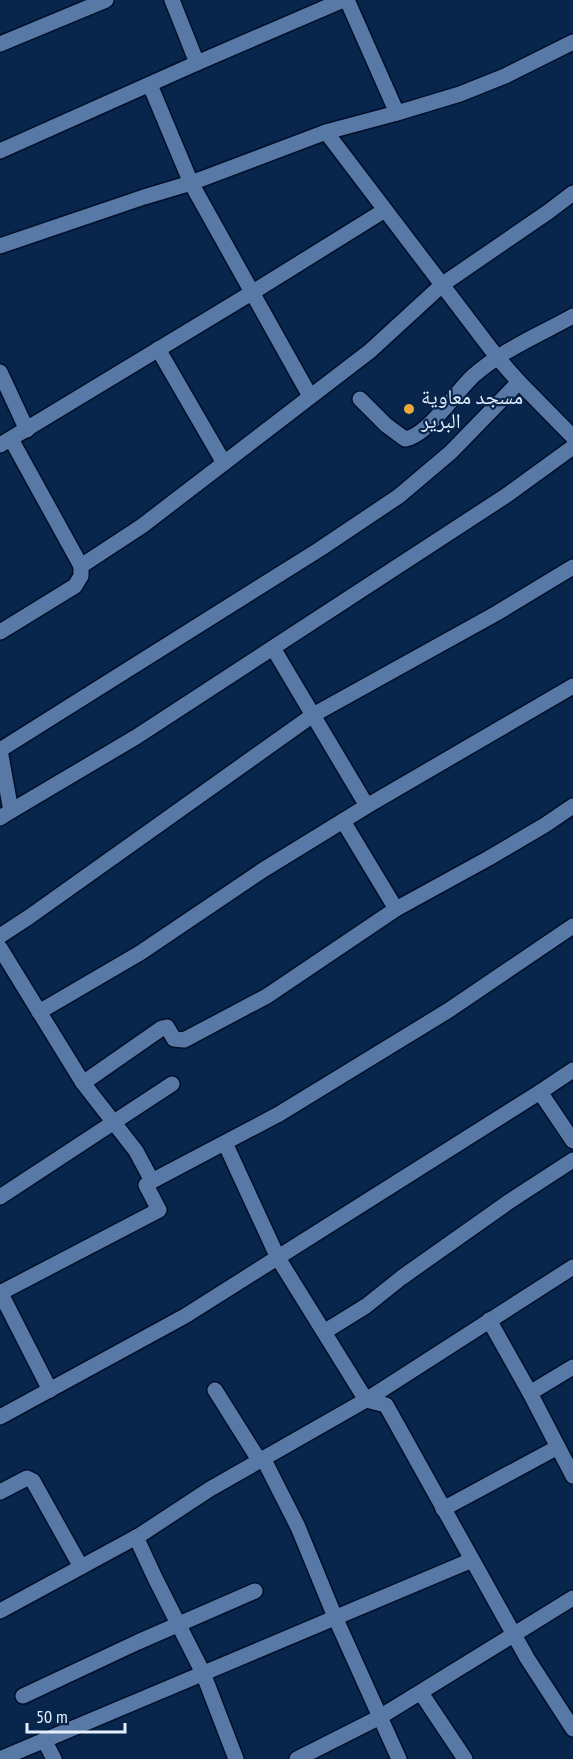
<svg xmlns="http://www.w3.org/2000/svg" width="573" height="1759" viewBox="0 0 573 1759" font-family="'PT Sans Narrow','Noto Naskh Arabic',sans-serif">
  <style>
    .lines { fill: none; stroke-linecap: round; stroke-linejoin: round }
    .minor-casing { stroke: #000e2a; stroke-width: 18 }
    .minor { stroke: #5879a5; stroke-width: 15 }
    .poi-dot { fill: #eba93a; stroke: #08264c; stroke-width: 2 }
    .labels { text-anchor: middle; stroke-width: 4.5; stroke-linejoin: round; paint-order: stroke }
    .poi-label { font-size: 21px; fill: #e4effe; stroke: #08264c; text-anchor: start }
  </style>
  <rect width="100%" height="100%" fill="#08264c"/>
  <g class="lines">
    <g class="minor-casing">
      <g id="minor">
        <path d="M172,0l25,63"/>
        <path d="M347,0l50,113"/>
        <path d="M0,44l106,-44"/>
        <path d="M150,85l41,98 119,213"/>
        <path d="M326,132l171,225 22,25 54,55"/>
        <path d="M0,151l197,-88 146,-63"/>
        <path d="M0,246l144,-49 47,-14 135,-51 71,-19 63,-19 45,-18 68,-34"/>
        <path d="M158,349l66,114"/>
        <path d="M0,372l27,58"/>
        <path d="M360,399l26,26 19,14c22,-3 51,-47 68,-63 29,-26 66,-41 100,-60"/>
        <path d="M11,439l70,127"/>
        <path d="M0,445l253,-153 132,-82"/>
        <path d="M0,632l75,-46 6,-10v-10l61,-40 228,-175 73,-67 105,-72 25,-19"/>
        <path d="M273,648l94,158"/>
        <path d="M11,811l125,-74 371,-242 66,-48"/>
        <path d="M0,818l11,-7 -11,-61 320,-201 79,-53 52,-44 68,-70"/>
        <path d="M343,821l53,88"/>
        <path d="M0,936l29,-19 284,-202 184,-102 76,-46"/>
        <path d="M0,948l83,135 53,68 16,30 -6,4 13,25 -159,83"/>
        <path d="M39,1012l101,-59 123,-83 104,-64 206,-120"/>
        <path d="M83,1083l79,-55 5,-1 7,12 10,1 83,-44 129,-87 93,-51 56,-33 28,-19"/>
        <path d="M540,1092l33,49"/>
        <path d="M225,1143l53,115 88,142 20,5 141,253 46,71"/>
        <path d="M152,1181l127,-67 170,-104 124,-84"/>
        <path d="M0,1197l172,-113"/>
        <path d="M0,1292l50,98"/>
        <path d="M489,1320l41,73 43,-26"/>
        <path d="M324,1332l42,-26 35,-28 109,-77 63,-41"/>
        <path d="M215,1390l44,70"/>
        <path d="M530,1393l43,83"/>
        <path d="M0,1417l185,-101 355,-224 33,-22"/>
        <path d="M263,1458l35,69 37,90 64,142"/>
        <path d="M0,1492l27,-14 6,3 48,86"/>
        <path d="M443,1509l115,-62"/>
        <path d="M136,1537l19,41 48,95 33,86"/>
        <path d="M0,1611l140,-76 70,-46 156,-89 207,-133"/>
        <path d="M421,1693l44,66"/>
        <path d="M23,1696l115,-54 117,-51"/>
        <path d="M44,1740l10,19"/>
        <path d="M0,1759l472,-199"/>
        <path d="M297,1759l83,-42 193,-119"/>
      </g>
    </g>
    <use href="#minor" class="minor"/>
  </g>
  <circle class="poi-dot" cx="409" cy="409" r="6"/>
  <g class="labels">
    <g class="poi-label">
      <text x="421" y="404">مسجد معاوية<tspan x="421" dy="24">البرير</tspan></text>
    </g>
  </g>
  <path d="M27 1723v9h98v-9" fill="none" stroke="#e4effe" stroke-width="3"/>
  <text x="36" y="1723" font-size="18" fill="#e4effe" stroke="#08264c" stroke-width="4.5" paint-order="stroke">50 m</text>
</svg>
